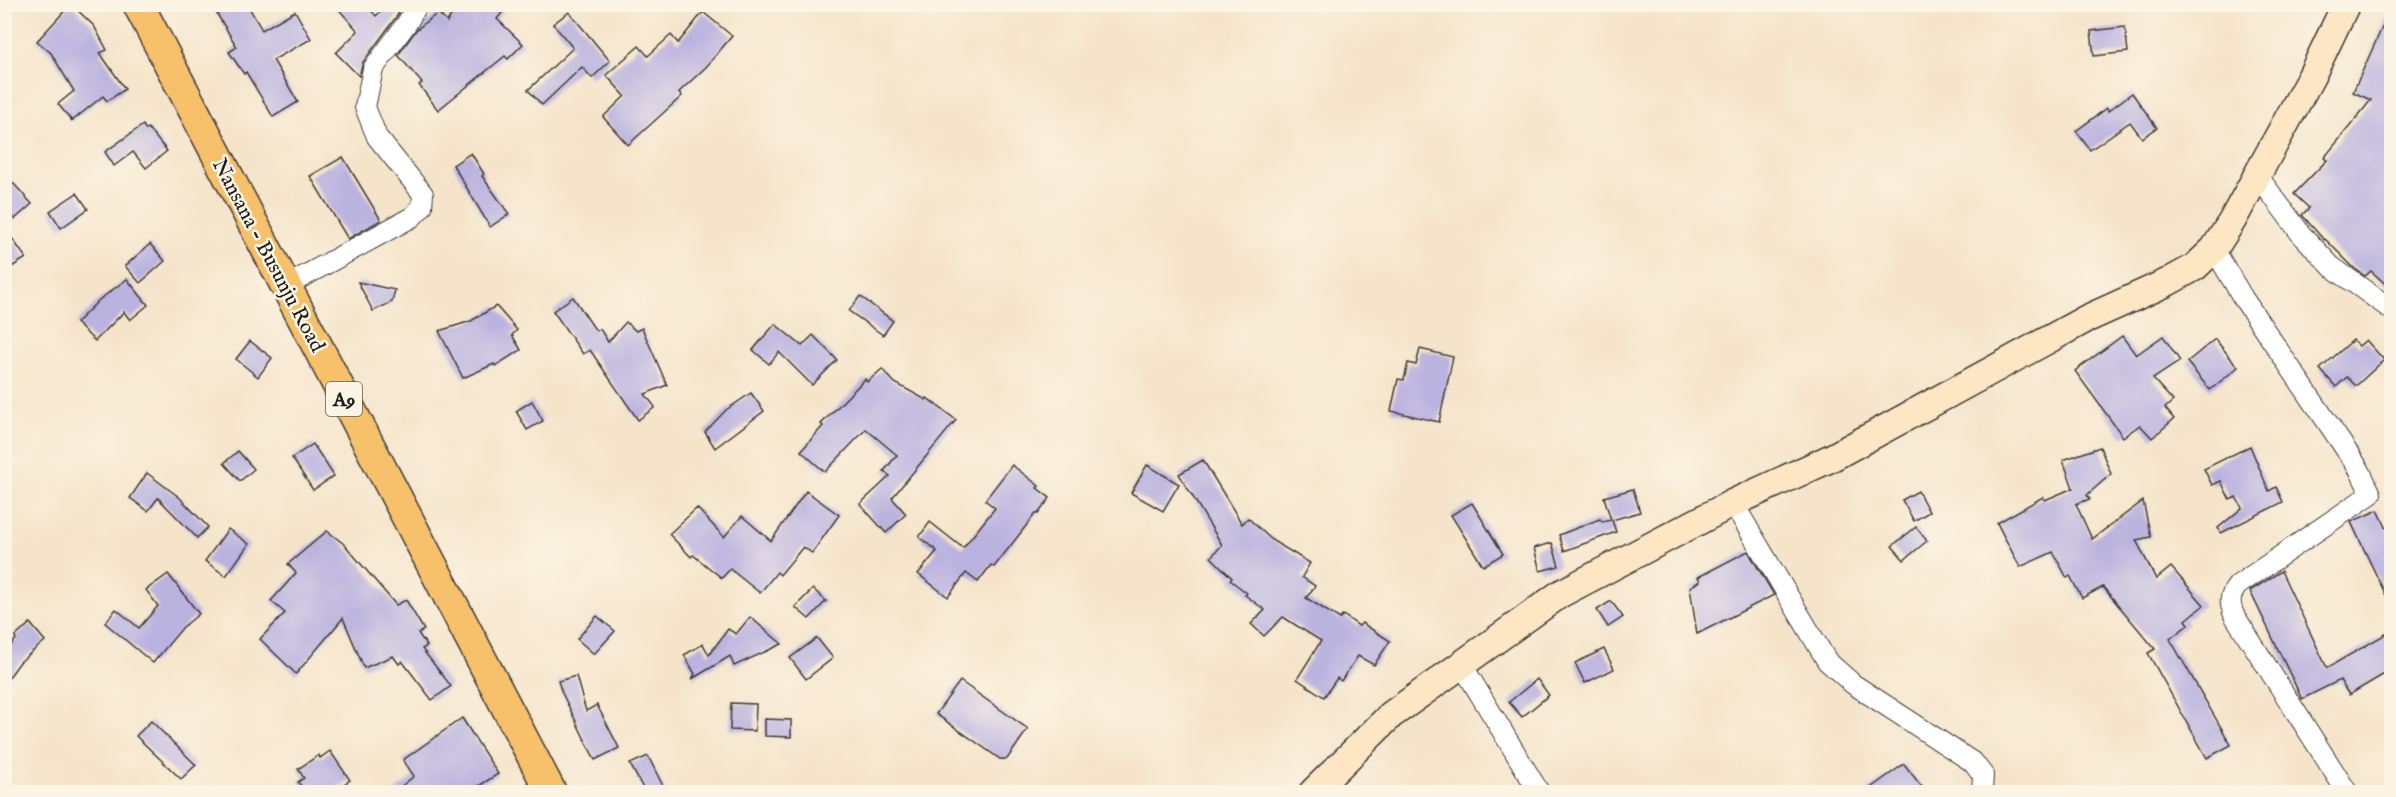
<svg xmlns="http://www.w3.org/2000/svg" width="2396" height="797" viewBox="0 0 2396 797" font-family="'IM FELL English',serif">
  <style>
    .building { fill: #bab2df }
    .lines { fill: none; stroke-linecap: round; stroke-linejoin: round }
    .street-casing { stroke: #3d3a36; stroke-width: 22 }
    .secondary-casing { stroke: #3d3a36; stroke-width: 30 }
    .primary-casing { stroke: #3d3a36; stroke-width: 33 }
    .street { stroke: #fff; stroke-width: 20 }
    .secondary { stroke: #fce6c4; stroke-width: 27 }
    .primary { stroke: #f7c06b; stroke-width: 30 }
    .labels { text-anchor: middle; stroke-width: 5; stroke-linejoin: round; paint-order: stroke }
    .shield { fill: #fcf5e5; stroke: #5f5d58; stroke-width: 1.5 }
    .shield-label { font-size: 20px; font-weight: bold; fill: #1c1c1c }
    .street-label { font-size: 21px; fill: #1c1c1c; stroke: #fcf5e5 }
  </style>
  <rect width="100%" height="100%" fill="#fcf5e5"/>
  <filter id="ink" filterUnits="userSpaceOnUse"><feTurbulence type="fractalNoise" baseFrequency=".0167" numOctaves="2"/><feDisplacementMap in="SourceGraphic" scale="12" xChannelSelector="R" yChannelSelector="G"/><feConvolveMatrix kernelMatrix="1 2 1 2 8 2 1 2 1" color-interpolation-filters="sRGB"/></filter>
  <filter id="wash" filterUnits="userSpaceOnUse"><feTurbulence type="fractalNoise" baseFrequency=".008" numOctaves="4" result="noise"/><feDisplacementMap in="SourceGraphic" scale="24" xChannelSelector="R" yChannelSelector="G"/><feGaussianBlur stdDeviation="1.35" result="paint"/><feColorMatrix in="noise" values="0 0 0 0 0 0 0 0 0 0 0 0 0 0 0 0 0 1.4 0 .05"/><feComposite in="paint" operator="in"/></filter>
  <g filter="url(#wash)">
    <rect width="100%" height="100%" fill="#f5e4ca"/>
    <g id="blocks">
      <g class="building">
        <path d="M71,4l23,22 13,24 -7,3 25,36 -18,12 -4,-5 -31,25 -14,-17 16,-13 -23,-38 -14,-12z"/>
        <path d="M211,4h36l15,26 33,-19 16,28 -38,21 25,42 -25,15 -27,-45 -2,2 -15,-22 8,-5z"/>
        <path d="M334,4h31l11,12 12,-12h3l8,9 -36,49 -4,14 -23,-23 22,-22z"/>
        <path d="M458,4h51l-12,15 26,25 -15,15 -3,-3 -67,54 -19,-25 3,-2 -24,-28 18,-25 22,-17 9,9z"/>
        <path d="M2391,8v281l-20,-18 -6,5 -11,-8 -29,-29 -1,1 -22,-25 7,-7 -15,-14 33,-34 -3,-2 47,-58 -18,-8z"/>
        <path d="M569,12l41,49 -18,17 -10,-11 -40,38 -14,-15 45,-42 -20,-24z"/>
        <path d="M703,12l29,24 -26,31 -27,25 3,4 -54,49 -25,-28 22,-21 -19,-21 33,-29 9,10 23,-21 7,8z"/>
        <path d="M2125,27l3,25 -34,4 -3,-25z"/>
        <path d="M2132,93l25,35 -15,10 -12,-16 -40,28 -14,-19 31,-23 1,3z"/>
        <path d="M143,125l3,5 2,-2 19,23 -21,17 -13,-16 -19,14 -9,-14z"/>
        <path d="M471,153l13,21 -2,2 27,38 -19,13 -37,-62z"/>
        <path d="M343,157l38,63 -33,19 -38,-63z"/>
        <path d="M4,173l28,31 -17,15 -11,-11z"/>
        <path d="M77,193l11,16 -27,19 -11,-17z"/>
        <path d="M4,227l22,31 -22,14z"/>
        <path d="M150,244l15,17 -25,22 -15,-17z"/>
        <path d="M127,279l21,26 -18,15 -6,-8 -29,29 -19,-18 23,-23z"/>
        <path d="M358,282l37,8 -3,12 -19,9z"/>
        <path d="M860,296l33,25 -10,14 -34,-24z"/>
        <path d="M573,297l23,34 4,-2 8,13 18,-20 10,9 6,-3 25,57 -22,9 10,13 -17,13 -48,-70 -7,4 -30,-43z"/>
        <path d="M496,306l21,24 -5,5 9,15 -26,16 -1,-2 -31,14 -24,-47 32,-10z"/>
        <path d="M775,324l27,22 11,-11 24,25 -25,25 -33,-33 -10,12 -16,-14z"/>
        <path d="M2122,336l14,19 27,-19 17,25 -27,18 20,22 -8,7 9,11 -22,19 -12,-13 -17,12 -48,-66z"/>
        <path d="M2215,339l23,28 -28,23 -23,-28z"/>
        <path d="M2353,340l6,6 7,-6 18,20 -28,26 -9,-9 -11,10 -16,-18z"/>
        <path d="M250,341l22,17 -14,19 -22,-18z"/>
        <path d="M1420,349l33,8 -14,65 -48,-11 7,-32 6,1 4,-17 8,2z"/>
        <path d="M882,369l13,14 31,17 1,-2 29,22 -64,78 14,16 -20,19 -26,-29 30,-28 -6,-5 13,-16 -31,-26 -41,43 -24,-21 22,-25 -2,-2 44,-45 2,3z"/>
        <path d="M751,393l13,18 -49,37 -10,-16 21,-22z"/>
        <path d="M532,401l11,20 -16,9 -11,-19z"/>
        <path d="M313,444l21,32 -21,14 -21,-32z"/>
        <path d="M2250,446l19,45 7,-4 7,15 -62,31 -3,-5 24,-20 -6,-11 -6,3 -9,-19 -9,4 -8,-16z"/>
        <path d="M2100,447l11,27 -24,21 3,4 -14,5 16,35 51,-38 8,36 -15,3 20,39 15,-12 33,38 -18,15 3,4 -19,15 61,106 -24,13 -59,-105 7,-4 -52,-62 -21,11 -12,-22 -3,2 -14,-26 -33,15 -23,-44 46,-26 2,3 28,-12 -10,-28z"/>
        <path d="M238,451l16,18 -14,12 -16,-18z"/>
        <path d="M1203,460l39,64 6,-6 25,23 37,22 -8,14 13,9 -9,12 34,21 3,-4 16,11 3,-3 28,18 -16,24 -16,-9 -17,25 -4,-3 -13,19 -27,-18 24,-38 -38,-24 -19,19 -13,-12 14,-14 -20,-15 2,-2 -17,-13 2,-2 -21,-21 11,-12 -43,-71z"/>
        <path d="M1012,465l27,21 -2,2 13,10 -12,16 -2,-1 -42,54 -3,-2 -13,17 -12,-9 -18,24 -30,-23 19,-23 -18,-14 11,-15 33,26 32,-40 -10,-8z"/>
        <path d="M1147,465l32,19 -16,27 -32,-18z"/>
        <path d="M147,473l32,24 29,30 -11,11 -39,-40 -10,13 -18,-13z"/>
        <path d="M1633,489l7,23 -28,8 4,12 -52,19 -5,-16 41,-16 2,3 9,-2 -7,-23z"/>
        <path d="M806,491l33,24 -27,38 -9,-6 -23,28 -3,-3 -17,21 -30,-24 -8,9 -29,-23 -2,2 -22,-23 28,-26 27,29 18,-21 29,25z"/>
        <path d="M1918,491l11,21 -15,9 -12,-21z"/>
        <path d="M1472,503l31,51 -20,12 -32,-51z"/>
        <path d="M2378,510l13,28v68l-40,-84z"/>
        <path d="M1916,527l11,14 -23,19 -12,-14z"/>
        <path d="M228,529l21,15 -23,32 -21,-15z"/>
        <path d="M327,531l17,13 52,61 10,-5 18,30 -6,3 9,13 -5,3 29,37 -19,14 -30,-39 -3,3 -6,-8 -29,12 -21,-50 -47,56 -36,-35 25,-26 -14,-12 25,-28 -8,-9z"/>
        <path d="M1552,543l7,23 -19,5 -6,-23z"/>
        <path d="M1748,551l26,44 -77,39 -7,-47 10,-6 -2,-4z"/>
        <path d="M2281,571l46,97 64,-37v39l-42,25 -9,-15 -38,19 -52,-108z"/>
        <path d="M168,574l31,40 -16,13 -30,36 -48,-40 11,-14 23,19 19,-22 -12,-16z"/>
        <path d="M813,589l13,12 -17,18 -14,-12z"/>
        <path d="M1611,601l12,16 -15,10 -11,-17z"/>
        <path d="M597,616l18,15 -21,23 -17,-15z"/>
        <path d="M750,617l32,27 -48,22 -4,-10 -38,23 3,-5 -11,-19 19,-11 6,11 19,-26 8,5z"/>
        <path d="M30,623l15,18 -25,21 -16,22v-29l12,-16 -1,-2z"/>
        <path d="M817,638l16,20 -27,21 -16,-21z"/>
        <path d="M1604,649l10,20 -29,14 -10,-20z"/>
        <path d="M576,676l10,35 11,-6 22,43 -24,12 -33,-67 -4,-12z"/>
        <path d="M1537,679l12,16 -27,22 -13,-15z"/>
        <path d="M960,681l68,48 -21,30h-7l-64,-45z"/>
        <path d="M731,703l25,1 -1,27 -25,-1z"/>
        <path d="M462,718l36,56 -29,18h-75l20,-16 -11,-16z"/>
        <path d="M765,719l26,1v17l-26,-1z"/>
        <path d="M151,721l45,44 -15,14 -45,-43z"/>
        <path d="M330,751l20,29 -18,12h-26l-8,-10 6,-4 -6,-9 21,-14 1,3z"/>
        <path d="M648,756l18,36h-21l-15,-28z"/>
        <path d="M1904,764l22,28h-61z"/>
      </g>
    </g>
  </g>
  <g filter="url(#ink)">
    <use href="#blocks" fill-opacity="0" stroke="#3d3a36" stroke-width="1.5"/>
    <g class="lines">
      <g class="street-casing">
        <g id="street">
          <path d="M2257,175l44,59 31,33 60,43"/>
          <path d="M2214,249l29,49 116,171 12,25 -133,91c-9,11 -9,17 -4,30l113,177"/>
          <path d="M286,286l126,-69 10,-10 1,-13 -46,-57 -12,-30 8,-38 34,-46 11,-19"/>
          <path d="M1733,503l94,158 26,23 121,79 9,12 -1,17"/>
          <path d="M1461,663l78,129"/>
        </g>
      </g>
      <g class="secondary-casing">
        <path id="secondary" d="M1313,792l78,-77 169,-121 173,-91 98,-45 255,-139 82,-37 27,-15 19,-18 18,-28 79,-144 35,-73"/>
      </g>
      <g class="primary-casing">
        <path id="primary" d="M138,4l413,788"/>
      </g>
      <use href="#street" class="street"/>
      <use href="#secondary" class="secondary"/>
      <use href="#primary" class="primary"/>
    </g>
  </g>
  <g class="labels">
    <rect class="shield" x="326" y="382" width="36" height="34" rx="4.5"/>
    <g class="shield-label">
      <text x="344" y="406">A9</text>
    </g>
    <g class="street-label">
      <text transform="translate(269 255) rotate(62)" y="7">Nansana - Busunju Road</text>
    </g>
  </g>
  <rect width="2396" height="797" fill="none" stroke="#fcf5e5" stroke-width="24"/>
</svg>
